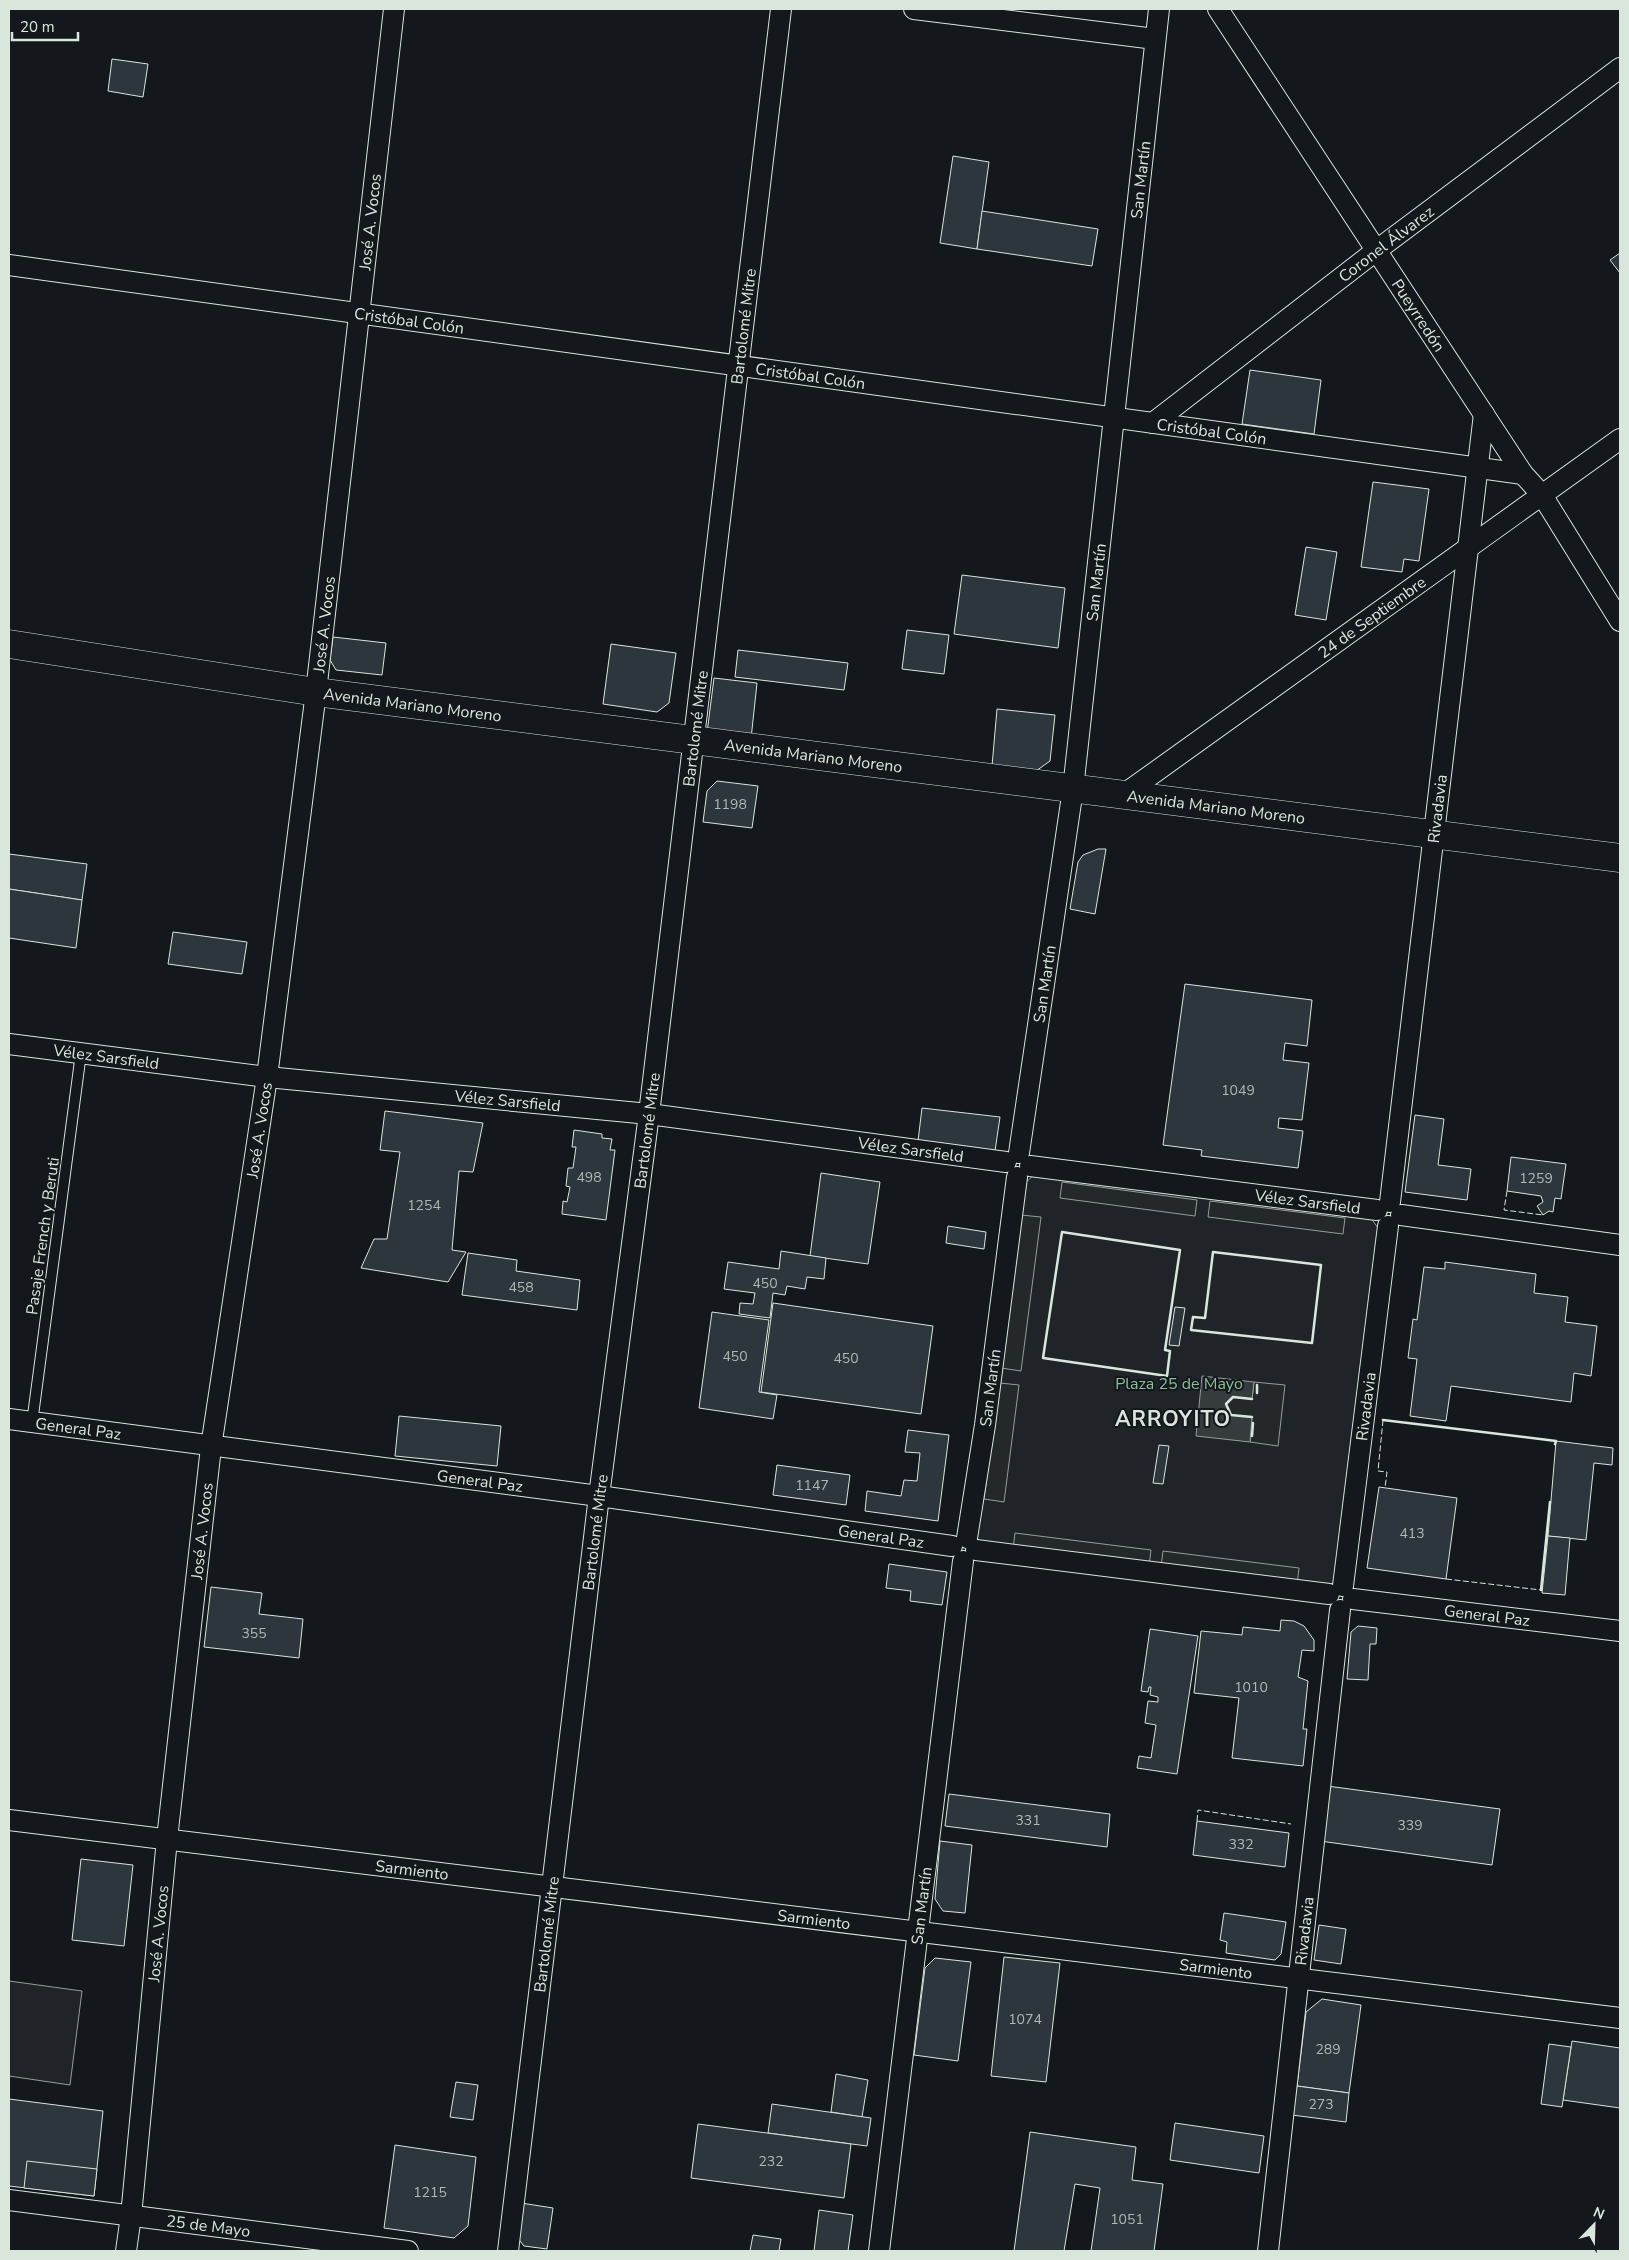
<svg xmlns="http://www.w3.org/2000/svg" width="1629" height="2260" viewBox="0 0 1629 2260" font-family="'Nunito Sans',sans-serif">
  <style>
    .green { fill: #202428; stroke: #939e99 }
    .parking { fill: #24282b; stroke: #939e99 }
    .water { fill: #363b3e; stroke: #939e99 }
    .building { fill: #2c363c; stroke: #d8e6dc }
    .lines { fill: none; stroke-linecap: round; stroke-linejoin: round }
    .service-casing { stroke: #d8e6dc; stroke-width: 12 }
    .minor-casing { stroke: #d8e6dc; stroke-width: 22 }
    .secondary-casing { stroke: #d8e6dc; stroke-width: 29 }
    .service { stroke: #14181c; stroke-width: 10 }
    .minor { stroke: #14181c; stroke-width: 20 }
    .secondary { stroke: #14181c; stroke-width: 28 }
    .fence { stroke: #d8e6dc; stroke-width: 1; stroke-dasharray: 6 2.5; stroke-linecap: butt }
    .wall { stroke: #d8e6dc; stroke-width: 2.5 }
    .labels { text-anchor: middle; stroke-width: 4; stroke-linejoin: round; paint-order: stroke }
    .number-label { font-size: 14px; fill: #adbab4 }
    .street-label { font-size: 16px; fill: #d8e6dc; stroke: #14181c }
    .park-label { font-size: 16px; fill: #8ac095; stroke: #14181c }
    .district-label { font-size: 21px; font-weight: bold; letter-spacing: 1px; fill: #d8e6dc; stroke: #14181c }
  </style>
  <rect width="100%" height="100%" fill="#14181c"/>
  <g class="green">
    <path d="M1034,1175l337,43 9,13 -43,348 -10,9 -347,-43 -6,-10 51,-352z"/>
    <path d="M9,1981l73,10 -12,94 -61,-9z"/>
  </g>
  <g class="parking">
    <path d="M1062,1182l135,18 -2,16 -135,-18z"/>
    <path d="M1210,1201l135,17 -2,16 -135,-17z"/>
    <path d="M1021,1215l20,2 -20,154 -20,-3z"/>
    <path d="M1254,1382l31,3 -7,61 -28,-4 2,-25 -21,-2 -5,-7 1,-8 6,-3 19,2z"/>
    <path d="M1000,1383l19,2 -15,117 -20,-3z"/>
    <path d="M1015,1533l136,17 -2,16 -136,-17z"/>
    <path d="M1163,1551l136,17 -2,17 -136,-18z"/>
  </g>
  <path class="water" d="M1202,1376l52,6 -2,17 -19,-2 -7,7 5,11 21,2 -2,25 -54,-6z"/>
  <g class="building">
    <path d="M112,59l36,5 -5,33 -35,-6z"/>
    <path d="M953,156l36,6 -12,87 -37,-6z"/>
    <path d="M982,211l116,18 -6,37 -115,-17z"/>
    <path d="M1620,253v20l-10,-13z"/>
    <path d="M1250,370l71,10 -7,54 -72,-10z"/>
    <path d="M1373,482l56,7 -10,72 -15,-2 -2,13 -41,-5z"/>
    <path d="M1306,547l31,5 -11,68 -31,-5z"/>
    <path d="M962,575l103,13 -7,60 -104,-14z"/>
    <path d="M907,630l42,5 -5,39 -42,-5z"/>
    <path d="M333,637l53,6 -4,32 -46,-5 -6,-10z"/>
    <path d="M611,644l65,9 -7,50 -12,9 -54,-8z"/>
    <path d="M738,650l110,13 -4,27 -109,-13z"/>
    <path d="M714,678l43,5 -6,56 -44,-6z"/>
    <path d="M997,709l58,6 -5,46 -14,10 -44,-5z"/>
    <path d="M717,781l41,5 -6,42 -49,-6 4,-31z"/>
    <path d="M1098,849h8l-11,65 -25,-5 8,-47 5,-7z"/>
    <path d="M9,854l78,10 -5,36 -73,-11z"/>
    <path d="M9,889l73,11 -6,48 -67,-10z"/>
    <path d="M173,932l74,10 -5,32 -74,-10z"/>
    <path d="M1185,984l127,16 -5,46 -22,-3 -2,17 26,3 -7,57 -23,-2 -1,10 25,3 -5,37 -97,-12 1,-6 -39,-5z"/>
    <path d="M922,1108l78,9 -5,34 -77,-10z"/>
    <path d="M385,1111l98,12 -10,49 -14,-1 -7,79 14,2 -18,30 -87,-14 13,-29h13l13,-87 -20,-2z"/>
    <path d="M1415,1115l29,4 -6,46 33,4 -4,31 -62,-8z"/>
    <path d="M574,1130l28,4v4l10,1 -2,11h5l-9,70 -44,-6 1,-13 4,1 3,-15 -4,-1 2,-18h5l3,-21h-4z"/>
    <path d="M1511,1157l55,7 -5,35 -6,-1 -2,14 -4,-1 -6,4 -6,-9 6,-4 -2,-6 -34,-5z"/>
    <path d="M821,1173l59,9 -12,82 -58,-8z"/>
    <path d="M948,1226l38,6 -2,17 -38,-6z"/>
    <path d="M781,1251l45,7 -2,21 -17,-2 -2,12 -18,-3 -2,9 -12,-2 -3,25 -31,-4 1,-11 13,1 2,-11 -31,-4 4,-27 51,7z"/>
    <path d="M468,1253l49,7 -1,11 64,9 -3,30 -115,-15z"/>
    <path d="M1445,1262l91,12 -2,19 34,4 -3,25 32,4 -6,50 -17,-3 -3,29 -120,-16 -5,35 -36,-5 7,-57 -9,-1 5,-39 4,1 7,-53 21,2z"/>
    <path d="M773,1303l160,23 -12,88 -160,-22z"/>
    <path d="M1175,1307l10,1 -6,38 -10,-1z"/>
    <path d="M712,1312l57,8 -10,72 18,3 -4,24 -74,-11z"/>
    <path d="M399,1416l102,10 -4,40 -102,-10z"/>
    <path d="M908,1430l41,5 -11,86 -73,-10 2,-20 34,5 3,-16 13,1 3,-28 -15,-1z"/>
    <path d="M1556,1441l57,7 -1,17 -18,-2 -8,77 -38,-4z"/>
    <path d="M1159,1445l10,1 -6,38 -10,-1z"/>
    <path d="M777,1465l73,10 -4,30 -73,-10z"/>
    <path d="M1379,1487l78,11 -11,81 -79,-11z"/>
    <path d="M1548,1536l22,2 -5,57 -23,-2z"/>
    <path d="M889,1564l58,8 -5,33 -32,-4 1,-10 -25,-3z"/>
    <path d="M211,1587l51,6 -3,21 44,5 -4,39 -95,-11z"/>
    <path d="M1281,1620l13,1 10,5 10,14v11l-12,-1 -4,27 10,4 -5,48h4l-4,37 -71,-8 7,-60 -45,-5 7,-62 41,4 1,-8 37,4z"/>
    <path d="M1358,1626l19,2 -1,16h-6l-2,36 -21,-1 4,-47z"/>
    <path d="M1150,1629l48,7 -21,138 -40,-6 2,-12 12,2 5,-33 -11,-2 3,-22 10,1v-5l-8,-2 1,-8h-2l-1,5 -7,-1z"/>
    <path d="M1327,1786l173,23 -8,56 -172,-24z"/>
    <path d="M949,1794l161,20 -3,33 -162,-21z"/>
    <path d="M1197,1821l92,12 -4,34 -92,-12z"/>
    <path d="M940,1841l32,4 -7,68 -22,-2 -8,-12z"/>
    <path d="M81,1859l52,6 -9,81 -52,-6z"/>
    <path d="M1224,1913l62,9 -5,32 -6,6 -49,-7 1,-11 -7,-2z"/>
    <path d="M1319,1925l27,4 -5,35 -27,-4z"/>
    <path d="M1004,1957l56,6 -14,119 -55,-6z"/>
    <path d="M935,1958l36,4 -13,99 -44,-6 11,-87z"/>
    <path d="M1322,1999l39,6 -12,88 -52,-7 9,-74z"/>
    <path d="M1572,2041l48,7v60l-57,-8z"/>
    <path d="M1549,2044l22,3 -9,60 -21,-3z"/>
    <path d="M836,2074l32,6 -6,37 -31,-5z"/>
    <path d="M456,2082l22,3 -5,35 -23,-3z"/>
    <path d="M1297,2086l52,7 -3,29 -54,-7z"/>
    <path d="M9,2099l94,12 -9,85 -85,-10z"/>
    <path d="M772,2104l99,14 -4,28 -99,-13z"/>
    <path d="M1175,2123l89,13 -5,37 -89,-13z"/>
    <path d="M698,2124l153,20 -7,54 -153,-20z"/>
    <path d="M1030,2132l106,15 -4,33 31,4 -9,67h-63l9,-63 -25,-4 -11,67h-50z"/>
    <path d="M395,2145l81,12 -8,69 -14,12 -70,-10z"/>
    <path d="M27,2161l70,8 -3,27 -70,-8z"/>
    <path d="M521,2203l32,5 -6,41 -23,-3 -8,-10z"/>
    <path d="M819,2210l34,5 -5,36h-34z"/>
    <path d="M753,2235l28,4 -2,12h-29z"/>
  </g>
  <g class="lines">
    <g class="service-casing">
      <path id="service" d="M32,1423l49,-370"/>
    </g>
    <g class="minor-casing">
      <g id="minor">
        <path d="M914,9l241,30"/>
        <path id="s1" d="M1218,9l305,465 19,21 78,126"/>
        <path id="s2" d="M9,265l1514,209"/>
        <path id="s3" d="M1153,423l224,-173 243,-182"/>
        <path id="s4" d="M1123,795l497,-356"/>
        <path id="s5" d="M9,1044l258,33 382,37 357,48"/>
        <path id="s6" d="M1019,1153l54,-364 86,-780"/>
        <path id="s7" d="M1030,1166l347,44"/>
        <path id="s8" d="M1390,1202l94,-788"/>
        <path d="M1401,1215l219,30"/>
        <path id="s9" d="M9,1419l590,77 353,50"/>
        <path id="s10" d="M967,1538l18,-113 32,-248"/>
        <path d="M976,1550l353,44"/>
        <path id="s11" d="M1343,1586l45,-360"/>
        <path id="s12" d="M1353,1599l267,32"/>
        <path id="s13" d="M9,1820l1611,198"/>
        <path id="s14" d="M9,2200l399,51"/>
        <path id="s15" d="M126,2251l5,-35 36,-377 44,-392 56,-370 49,-385 78,-683"/>
        <path id="s16" d="M508,2251l91,-755 50,-382 132,-1105"/>
        <path id="s17" d="M879,2251l84,-690"/>
        <path id="s18" d="M1268,2251l72,-641"/>
      </g>
    </g>
    <g class="secondary-casing">
      <g id="secondary">
        <path id="s19" d="M9,644l307,48 1304,166"/>
      </g>
    </g>
    <use href="#service" class="service"/>
    <use href="#minor" class="minor"/>
    <use href="#secondary" class="secondary"/>
    <g class="fence">
      <path d="M1507,1191l-3,19 39,5"/>
      <path d="M1383,1420l-5,51 9,1 -2,16"/>
      <path d="M1446,1579l95,11"/>
      <path d="M1197,1821l1,-11 93,14"/>
    </g>
    <g class="wall">
      <path d="M1062,1232l118,18 -15,100 5,1 -3,25 -124,-18z"/>
      <path d="M1213,1252l108,13 -9,78 -121,-13 2,-13 12,1z"/>
      <path d="M1257,1393v-8"/>
      <path d="M1252,1417l-21,-2 -5,-11 7,-7 19,2"/>
      <path d="M1383,1420l173,21 -1,3"/>
      <path d="M1252,1436l1,-13"/>
      <path d="M1541,1590l9,-88"/>
    </g>
  </g>
  <g class="labels">
    <g class="number-label">
      <text x="730" y="809">1198</text>
      <text x="1238" y="1095">1049</text>
      <text x="589" y="1182">498</text>
      <text x="1536" y="1183">1259</text>
      <text x="424" y="1210">1254</text>
      <text x="765" y="1288">450</text>
      <text x="521" y="1292">458</text>
      <text x="735" y="1361">450</text>
      <text x="846" y="1363">450</text>
      <text x="812" y="1490">1147</text>
      <text x="1412" y="1538">413</text>
      <text x="254" y="1638">355</text>
      <text x="1251" y="1692">1010</text>
      <text x="1028" y="1825">331</text>
      <text x="1410" y="1830">339</text>
      <text x="1241" y="1849">332</text>
      <text x="1025" y="2024">1074</text>
      <text x="1328" y="2054">289</text>
      <text x="1321" y="2109">273</text>
      <text x="771" y="2166">232</text>
      <text x="430" y="2197">1215</text>
      <text x="1127" y="2224">1051</text>
    </g>
    <g class="street-label">
      <text dy="6" stroke="none"><textPath href="#s6" startOffset="981">San Martín</textPath></text>
      <text dy="6" stroke="none"><textPath href="#s15" startOffset="2044">José A. Vocos</textPath></text>
      <text dy="6" stroke="none"><textPath href="#s3" startOffset="294">Coronel Álvarez</textPath></text>
      <text dy="6" stroke="none"><textPath href="#s1" startOffset="366">Pueyrredón</textPath></text>
      <text dy="6" stroke="none"><textPath href="#s2" startOffset="404">Cristóbal Colón</textPath></text>
      <text dy="6" stroke="none"><textPath href="#s16" startOffset="1939">Bartolomé Mitre</textPath></text>
      <text dy="6" stroke="none"><textPath href="#s2" startOffset="809">Cristóbal Colón</textPath></text>
      <text dy="6" stroke="none"><textPath href="#s2" startOffset="1214">Cristóbal Colón</textPath></text>
      <text dy="6" stroke="none"><textPath href="#s6" startOffset="576">San Martín</textPath></text>
      <text dy="6" stroke="none"><textPath href="#s4" startOffset="306">24 de Septiembre</textPath></text>
      <text dy="6" stroke="none"><textPath href="#s15" startOffset="1639">José A. Vocos</textPath></text>
      <text dy="6" stroke="none"><textPath href="#s19" startOffset="408">Avenida Mariano Moreno</textPath></text>
      <text dy="6" stroke="none"><textPath href="#s16" startOffset="1534">Bartolomé Mitre</textPath></text>
      <text dy="6" stroke="none"><textPath href="#s19" startOffset="812">Avenida Mariano Moreno</textPath></text>
      <text dy="6" stroke="none"><textPath href="#s19" startOffset="1218">Avenida Mariano Moreno</textPath></text>
      <text dy="6" stroke="none"><textPath href="#s8" startOffset="396">Rivadavia</textPath></text>
      <text dy="6" stroke="none"><textPath href="#s6" startOffset="171">San Martín</textPath></text>
      <text dy="6" stroke="none"><textPath href="#s5" startOffset="98">Vélez Sarsfield</textPath></text>
      <text dy="6" stroke="none"><textPath href="#s5" startOffset="502">Vélez Sarsfield</textPath></text>
      <text dy="6" stroke="none"><textPath href="#s15" startOffset="1129">José A. Vocos</textPath></text>
      <text dy="6" stroke="none"><textPath href="#s16" startOffset="1129">Bartolomé Mitre</textPath></text>
      <text dy="6" stroke="none"><textPath href="#s5" startOffset="908">Vélez Sarsfield</textPath></text>
      <text dy="6" stroke="none"><textPath href="#s7" startOffset="280">Vélez Sarsfield</textPath></text>
      <text transform="translate(42 1236) rotate(-82)" y="6">Pasaje French y Beruti</text>
      <text dy="6" stroke="none"><textPath href="#s10" startOffset="152">San Martín</textPath></text>
      <text dy="6" stroke="none"><textPath href="#s11" startOffset="181">Rivadavia</textPath></text>
      <text dy="6" stroke="none"><textPath href="#s9" startOffset="70">General Paz</textPath></text>
      <text dy="6" stroke="none"><textPath href="#s9" startOffset="475">General Paz</textPath></text>
      <text dy="6" stroke="none"><textPath href="#s15" startOffset="724">José A. Vocos</textPath></text>
      <text dy="6" stroke="none"><textPath href="#s16" startOffset="724">Bartolomé Mitre</textPath></text>
      <text dy="6" stroke="none"><textPath href="#s9" startOffset="880">General Paz</textPath></text>
      <text dy="6" stroke="none"><textPath href="#s12" startOffset="135">General Paz</textPath></text>
      <text dy="6" stroke="none"><textPath href="#s13" startOffset="406">Sarmiento</textPath></text>
      <text dy="6" stroke="none"><textPath href="#s17" startOffset="348">San Martín</textPath></text>
      <text dy="6" stroke="none"><textPath href="#s13" startOffset="811">Sarmiento</textPath></text>
      <text dy="6" stroke="none"><textPath href="#s18" startOffset="322">Rivadavia</textPath></text>
      <text dy="6" stroke="none"><textPath href="#s15" startOffset="319">José A. Vocos</textPath></text>
      <text dy="6" stroke="none"><textPath href="#s16" startOffset="319">Bartolomé Mitre</textPath></text>
      <text dy="6" stroke="none"><textPath href="#s13" startOffset="1216">Sarmiento</textPath></text>
      <text dy="6" stroke="none"><textPath href="#s14" startOffset="201">25 de Mayo</textPath></text>
    </g>
    <g class="park-label">
      <text x="1179" y="1389">Plaza 25 de Mayo</text>
    </g>
    <g class="district-label">
      <text x="1173" y="1426">ARROYITO</text>
    </g>
  </g>
  <rect width="1629" height="2260" fill="none" stroke="#d8e6dc" stroke-width="20"/>
  <g transform="translate(1594 2225) rotate(23)" stroke="#14181c" stroke-width="4" paint-order="stroke">
  <path d="M0-4L9 19L0 12L-9 19Z" fill="#d8e6dc"/>
  <text y="-8" font-size="14" font-weight="bold" text-anchor="middle" fill="#d8e6dc">N</text>
  </g>
  <path d="M12 32v8h66v-8" fill="none" stroke="#d8e6dc" stroke-width="2.5"/>
  <text x="20" y="32" font-size="15" fill="#d8e6dc" stroke="#14181c" stroke-width="4" paint-order="stroke">20 m</text>
</svg>
